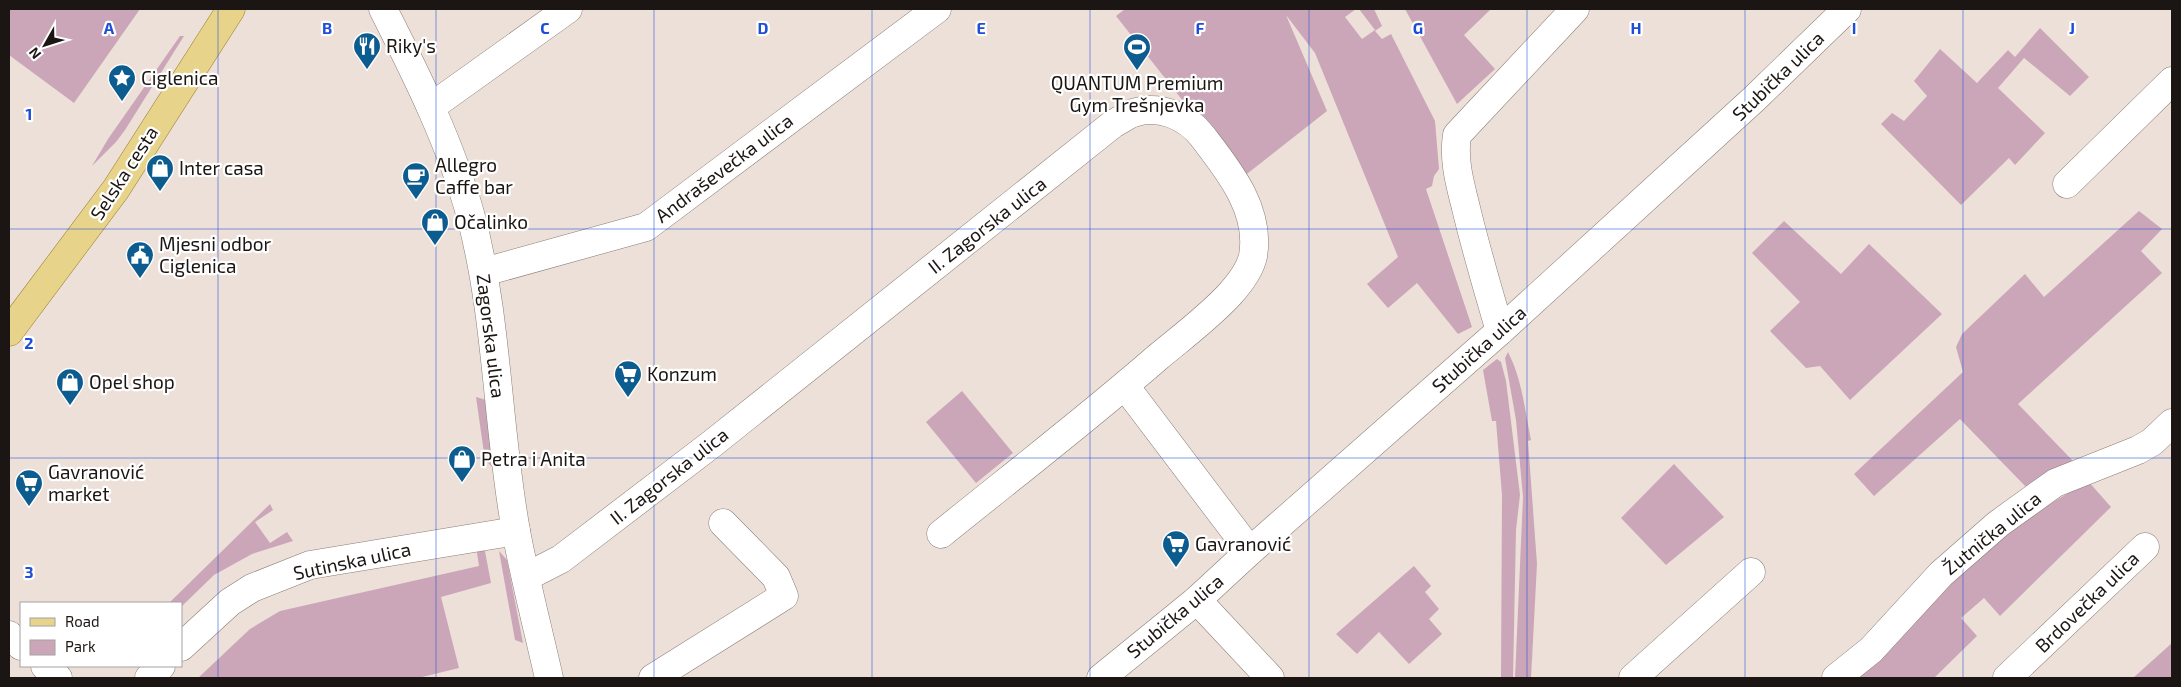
<svg xmlns="http://www.w3.org/2000/svg" width="2181" height="687" viewBox="0 0 2181 687" font-family="'Exo 2',sans-serif">
  <style>
    .green { fill: #cba6b8 }
    .lines { fill: none; stroke-linecap: round; stroke-linejoin: round }
    .minor-casing { stroke: #897d75; stroke-width: 29 }
    .major-casing { stroke: #967e2e; stroke-width: 29 }
    .minor { stroke: #fff; stroke-width: 28 }
    .major { stroke: #e8d38a; stroke-width: 28 }
    .grid { fill: none; stroke: #1d4ed8; stroke-width: 1; stroke-opacity: 0.55 }
    .labels { text-anchor: middle; stroke-width: 4.5; stroke-linejoin: round; paint-order: stroke }
    .poi-label { font-size: 19px; fill: #1b1613; stroke: #fff; text-anchor: start }
    .street-label { font-size: 19px; fill: #1b1613; stroke: #fff }
    .grid-label { font-size: 16px; text-anchor: middle; font-weight: bold; fill: #1d4ed8; stroke: #fff; stroke-width: 4.5; stroke-linejoin: round; paint-order: stroke }
  </style>
  <rect width="100%" height="100%" fill="#ede0d8"/>
  <g class="green">
    <path d="M9,9h131l-66,94 -65,-48z"/>
    <path d="M1125,9h231l-11,8 17,22 13,-9 -16,-21h15l8,17 -7,5 7,8 9,-5 44,87 4,48 -5,7 -2,10 -6,3 46,138 -14,7 -41,-51 -29,25 -21,-24 31,-27 -83,-204 -29,-38 41,96 -84,66 -127,-161z"/>
    <path d="M1405,9h86l-27,26 31,34 -38,35z"/>
    <path d="M2040,28l49,49 -19,19 -46,-38 -26,30 47,45 -30,32 -6,-7 -48,47 -80,-81 11,-11 12,8 23,-25 -13,-15 26,-32 37,34 31,-33 7,7z"/>
    <path d="M180,36h4l-59,94 -9,12 -24,24 16,-27z"/>
    <path d="M2139,211l23,18 -21,22 21,22 -144,131 56,58 -48,25 -66,-68 -86,77 -20,-22 109,-102 -7,-25 6,-13 63,-60 19,23z"/>
    <path d="M1784,221l57,53 28,-30 73,70 -92,86 -30,-34 -14,2 -36,-37 30,-29 -48,-49z"/>
    <path d="M1508,352c14,27 17,59 23,88l-3,1 9,123 -6,114h-16l8,-181 -7,-77 -11,-62z"/>
    <path d="M1497,359l4,3 5,19 14,114 -4,35 -3,148h-12l1,-183 -6,-74h-4l-9,-51z"/>
    <path d="M962,391l51,62 -37,30 -50,-61z"/>
    <path d="M476,397l10,3 7,68 -8,-8z"/>
    <path d="M1674,464l50,53 -58,48 -45,-47z"/>
    <path d="M2088,481l23,26 -111,109 -16,-18 -23,20 16,18 -43,42h-85l105,-104 50,-42z"/>
    <path d="M270,504l3,6 -18,12 15,21 17,-11 6,9 -41,13 -38,21 -33,32v-4h-12z"/>
    <path d="M476,546h8l7,37 -50,14 18,71 -41,10h-220l52,-49 30,-18 199,-45z"/>
    <path d="M499,551l8,9 16,83 -8,-3z"/>
    <path d="M1414,566l17,20 -6,6 14,17 -10,10 13,15 -33,30 -30,-32 -22,22 -21,-20z"/>
    <path d="M2172,643v35h-39z"/>
  </g>
  <g class="lines">
    <g class="minor-casing">
      <g id="minor">
        <path d="M383,9c34,67 68,135 88,208 27,102 26,210 45,314 9,49 22,98 33,147"/>
        <path d="M431,107l137,-98"/>
        <path d="M2067,184l105,-103"/>
        <path d="M484,272l162,-45 291,-218"/>
        <path d="M1500,331c-12,-41 -24,-81 -34,-123 -6,-24 -13,-48 -9,-73l118,-126"/>
        <path d="M1125,386l125,165"/>
        <path d="M526,577l35,-18 152,-116 400,-319c6,-3 13,-8 20,-11 26,-9 54,3 70,24 26,34 58,73 50,119 -3,14 -14,28 -23,38 -21,23 -48,43 -72,63 -70,61 -144,118 -217,177"/>
        <path d="M1197,600l73,78"/>
        <path d="M9,635l12,11"/>
        <path d="M181,647l49,-45 22,-14 58,-23 206,-34"/>
        <path d="M45,666l13,12"/>
        <path d="M149,678l12,-12"/>
        <path d="M653,678l131,-82 -8,-19 -53,-54"/>
        <path d="M1101,678l96,-78 53,-49 250,-220 254,-232 93,-90"/>
        <path d="M1633,678l118,-106"/>
        <path d="M1836,678l35,-28 70,-76 57,-50 57,-41 83,-33 14,-8 20,-19"/>
        <path d="M2007,678l138,-131"/>
      </g>
    </g>
    <g class="major-casing">
      <path id="major" d="M9,332l107,-143 115,-180"/>
    </g>
    <use href="#minor" class="minor"/>
    <use href="#major" class="major"/>
  </g>
  <path class="grid" d="M218,9v669M436,9v669M654,9v669M872,9v669M1090,9v669M1309,9v669M1527,9v669M1745,9v669M1963,9v669M9,229h2163M9,458h2163"/>
  <defs>
    <g id="restaurant-pin" transform="scale(1.4375)"><path d="M0 17L-7.5 6A9.5 9.5 0 1 1 7.5 6Z" fill="#0d5c8f" stroke="#fff"/><path d="M-5-6h1v4h1v-4h1v4h1v-4h1v5L-1.5 .5V6h-2V.5L-5-1ZM5-6V6H3V1.5H1.5Q1.5-4 5-6Z" fill="#fff"/></g>
    <g id="stadium-pin" transform="scale(1.4375)"><path d="M0 17L-7.5 6A9.5 9.5 0 1 1 7.5 6Z" fill="#0d5c8f" stroke="#fff"/><path d="M0-5a6.5 5 0 1 0 0 10a6.5 5 0 1 0 0-10ZM-3.5-1.8h7v3.6h-7Z" fill="#fff"/></g>
    <g id="sight-pin" transform="scale(1.4375)"><path d="M0 17L-7.5 6A9.5 9.5 0 1 1 7.5 6Z" fill="#0d5c8f" stroke="#fff"/><path d="M0-6L1.8-2.2L6-1.7L2.9 1.2L3.7 5.4L0 3.3L-3.7 5.4L-2.9 1.2L-6-1.7L-1.8-2.2Z" fill="#fff"/></g>
    <g id="shop-pin" transform="scale(1.4375)"><path d="M0 17L-7.5 6A9.5 9.5 0 1 1 7.5 6Z" fill="#0d5c8f" stroke="#fff"/><path d="M-5-2.5h2.3a2.7 3.5 0 0 1 5.4 0H5L5.5 6h-11ZM-1.5-2.5h3a1.5 2.3 0 0 0-3 0Z" fill="#fff"/></g>
    <g id="cafe-pin" transform="scale(1.4375)"><path d="M0 17L-7.5 6A9.5 9.5 0 1 1 7.5 6Z" fill="#0d5c8f" stroke="#fff"/><path d="M-5.5-4.5H6V0H3Q3 3.5 0 3.5H-2.5Q-5.5 3.5-5.5 0ZM3-3.2v2h1.7v-2ZM-6 4.5H4V6H-6Z" fill="#fff"/></g>
    <g id="civic-pin" transform="scale(1.4375)"><path d="M0 17L-7.5 6A9.5 9.5 0 1 1 7.5 6Z" fill="#0d5c8f" stroke="#fff"/><path d="M-.6-6.5H3V-4.5H.6V-3L4-1V1h2V6H-6V1h2V-1L-.6-3ZM-1.2 2.5V6h2.4V2.5Z" fill="#fff"/></g>
    <g id="supermarket-pin" transform="scale(1.4375)"><path d="M0 17L-7.5 6A9.5 9.5 0 1 1 7.5 6Z" fill="#0d5c8f" stroke="#fff"/><path d="M-6-5.5h2.5l.6 2H6L4.5 2H-2.5L-4.4-4H-6ZM-1.5 3.2a1.3 1.3 0 1 0 .1 0ZM3 3.2a1.3 1.3 0 1 0 .1 0Z" fill="#fff"/></g>
  </defs>
  <g fill-rule="evenodd">
    <use href="#restaurant-pin" x="367" y="46"/>
    <use href="#stadium-pin" x="1137" y="47"/>
    <use href="#sight-pin" x="122" y="78"/>
    <use href="#shop-pin" x="160" y="168"/>
    <use href="#cafe-pin" x="416" y="176"/>
    <use href="#shop-pin" x="435" y="222"/>
    <use href="#civic-pin" x="140" y="255"/>
    <use href="#supermarket-pin" x="628" y="374"/>
    <use href="#shop-pin" x="70" y="382"/>
    <use href="#shop-pin" x="462" y="459"/>
    <use href="#supermarket-pin" x="29" y="483"/>
    <use href="#supermarket-pin" x="1176" y="544"/>
  </g>
  <g class="labels">
    <g class="poi-label">
      <text x="386" y="53">Riky's</text>
      <text x="141" y="85">Ciglenica</text>
      <text x="1137" y="90" text-anchor="middle">QUANTUM Premium<tspan x="1137" dy="22">Gym Trešnjevka</tspan></text>
      <text x="435" y="172">Allegro<tspan x="435" dy="22">Caffe bar</tspan></text>
      <text x="179" y="175">Inter casa</text>
      <text x="454" y="229">Očalinko</text>
      <text x="159" y="251">Mjesni odbor<tspan x="159" dy="22">Ciglenica</tspan></text>
      <text x="647" y="381">Konzum</text>
      <text x="89" y="389">Opel shop</text>
      <text x="481" y="466">Petra i Anita</text>
      <text x="48" y="479">Gavranović<tspan x="48" dy="22">market</tspan></text>
      <text x="1195" y="551">Gavranović</text>
    </g>
    <g class="street-label">
      <text transform="translate(1778 76) rotate(-44)" y="7">Stubička ulica</text>
      <text transform="translate(724 168) rotate(-37)" y="7">Andraševečka ulica</text>
      <text transform="translate(124 173) rotate(-57)" y="7">Selska cesta</text>
      <text transform="translate(987 225) rotate(-38)" y="7">II. Zagorska ulica</text>
      <text transform="translate(491 336) rotate(83)" y="7">Zagorska ulica</text>
      <text transform="translate(1479 349) rotate(-42)" y="7">Stubička ulica</text>
      <text transform="translate(669 476) rotate(-38)" y="7">II. Zagorska ulica</text>
      <text transform="translate(1992 533) rotate(-39)" y="7">Žutnička ulica</text>
      <text transform="translate(352 561) rotate(-12)" y="7">Sutinska ulica</text>
      <text transform="translate(2087 602) rotate(-44)" y="7">Brdovečka ulica</text>
      <text transform="translate(1175 616) rotate(-40)" y="7">Stubička ulica</text>
    </g>
  </g>
  <g class="grid-label">
    <text x="109" y="34">A</text>
    <text x="327" y="34">B</text>
    <text x="545" y="34">C</text>
    <text x="763" y="34">D</text>
    <text x="981" y="34">E</text>
    <text x="1200" y="34">F</text>
    <text x="1418" y="34">G</text>
    <text x="1636" y="34">H</text>
    <text x="1854" y="34">I</text>
    <text x="2072" y="34">J</text>
    <text x="29" y="120">1</text>
    <text x="29" y="349">2</text>
    <text x="29" y="578">3</text>
  </g>
  <rect width="2181" height="687" fill="none" stroke="#1b1613" stroke-width="20"/>
  <rect x="20" y="602" width="162" height="65" fill="#ffffff" stroke="#a4a2a1"/>
  <rect x="30" y="618" width="25" height="8" fill="#e8d38a" stroke="#a4a2a1"/>
  <text x="65" y="627" font-size="15" fill="#1b1613">Road</text>
  <rect x="30" y="640" width="25" height="15" fill="#cba6b8" stroke="#a4a2a1"/>
  <text x="65" y="652" font-size="15" fill="#1b1613">Park</text>
  <g transform="translate(45 45) rotate(231)" stroke="#ffffff" stroke-width="4" paint-order="stroke">
  <path d="M0-4L9 19L0 12L-9 19Z" fill="#1b1613"/>
  <text y="-8" font-size="14" font-weight="bold" text-anchor="middle" fill="#1b1613">N</text>
  </g>
</svg>
